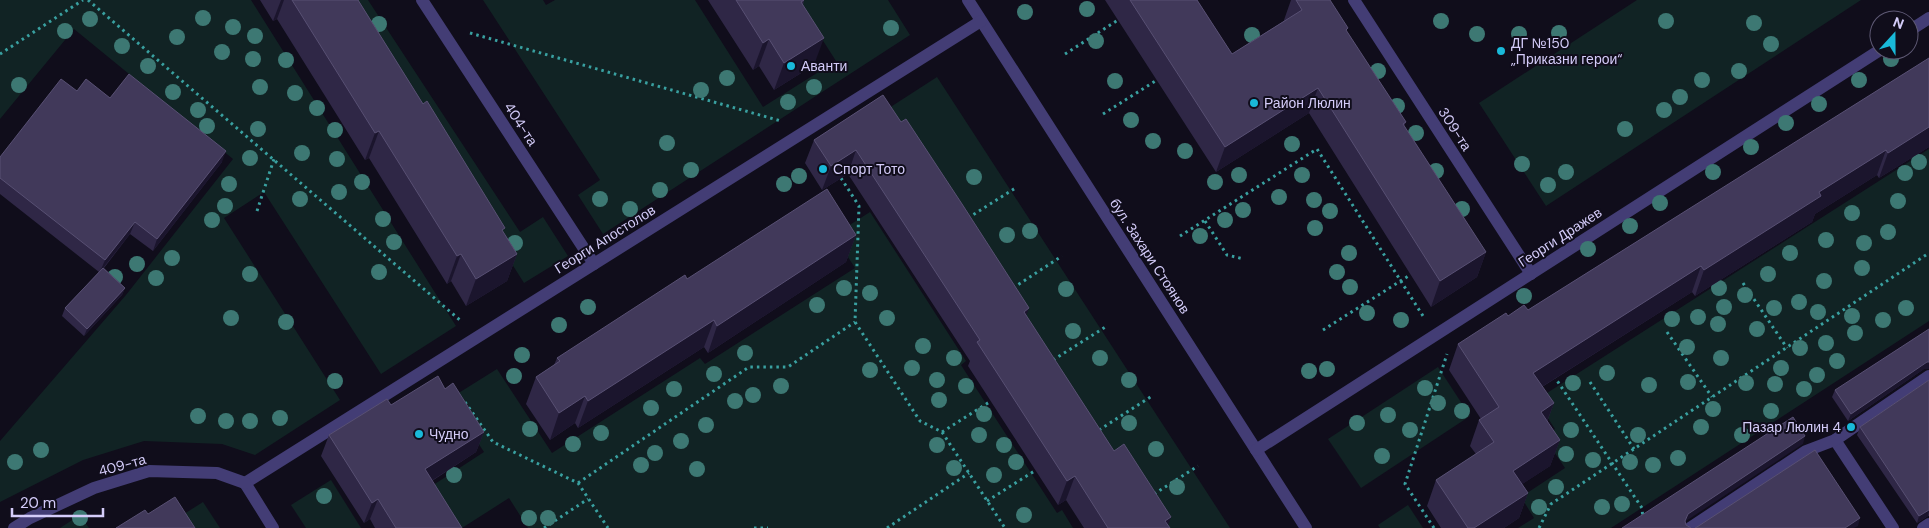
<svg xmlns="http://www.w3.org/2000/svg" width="1929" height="528" viewBox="0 0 1929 528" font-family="'DM Sans',sans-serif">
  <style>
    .green { fill: #112324 }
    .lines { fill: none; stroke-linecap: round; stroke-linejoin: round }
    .path { stroke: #39a0a0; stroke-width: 3; stroke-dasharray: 2.5 4; stroke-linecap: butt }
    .minor { stroke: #433d75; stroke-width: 12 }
    .tree { fill: #3d7873 }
    .wall { fill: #2f2746 }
    .shaded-wall { fill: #1b152d }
    .building { fill: #41395a; stroke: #585073 }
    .poi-dot { fill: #19b9d9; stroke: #100d1b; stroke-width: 2 }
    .labels { text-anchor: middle; stroke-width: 4; stroke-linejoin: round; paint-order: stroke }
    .poi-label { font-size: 14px; fill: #d4ccf9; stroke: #100d1b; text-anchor: start }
    .street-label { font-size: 14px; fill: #d4ccf9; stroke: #100d1b }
  </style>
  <rect width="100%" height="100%" fill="#100d1b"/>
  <g class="green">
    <path d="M0,0h251l205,326 -75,48 -117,-182 -40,26 116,182 -85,55 -33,-11 -78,-3 -61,19 -83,42v-61l126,-146 107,-136 -159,-130 -74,90z"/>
    <path d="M345,0h23l152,232 23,-15 25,39 -44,27z"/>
    <path d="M483,0h60l3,5 9,-5h140l68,107 73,-46 -39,-61h91l22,35 -307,199 -25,-39 22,-15z"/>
    <path d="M1637,0h224l-315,206 -67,-103z"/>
    <path d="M937,77l293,451h-68l-273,-420z"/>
    <path d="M1929,149v172l-318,207h-93l16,-10 -13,-21 44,-29 -21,-31 11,-8 -19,-29z"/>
    <path d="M870,212l96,149 -5,4 96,148 5,-3 11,18h-545l-19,-30 -47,30 -38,-37 60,-39 -35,-53 48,-30 55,84 148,-95 5,6 150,-96 -21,-33z"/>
    <path d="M1438,367l32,49 -109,72 -33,-49z"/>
    <path d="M331,480l30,48h-55l-15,-23z"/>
    <path d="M203,502l17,26h-43l-4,-7z"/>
    <path d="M1408,505l15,23h-43l-2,-3z"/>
    <path d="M80,515l9,13h-29z"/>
  </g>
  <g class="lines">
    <g class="path">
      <path d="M88,0l373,321"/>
      <path d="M470,33l311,88"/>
      <path d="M0,54l83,-54"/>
      <path d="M1065,54l53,-34"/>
      <path d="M1103,114l54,-34"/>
      <path d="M841,178l18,28 -4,116 65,99 22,11 63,96"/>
      <path d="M257,211l17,-52"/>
      <path d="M968,218l49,-31"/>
      <path d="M1205,221l22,34 17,4"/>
      <path d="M1180,236l137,-87 106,167"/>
      <path d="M1743,283l44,65"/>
      <path d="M1013,288l49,-32"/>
      <path d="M1323,330l87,-55"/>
      <path d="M1667,332l45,65"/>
      <path d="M1053,360l54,-34"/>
      <path d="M1554,376l88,132 1,11"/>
      <path d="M1590,382l44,67"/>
      <path d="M465,402l28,40 85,41 30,45"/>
      <path d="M1099,430l53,-34"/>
      <path d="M942,432l49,-31"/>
      <path d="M578,483l171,-116h39l67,-45"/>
      <path d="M1154,494l44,-28"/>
      <path d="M987,501l49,-31"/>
      <path d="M544,528l44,-29"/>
      <path d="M754,528h14"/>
      <path d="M887,528l82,-55"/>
      <path d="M1434,528l-29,-44 42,-130"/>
      <path d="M1539,528l12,-24 378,-251"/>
    </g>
    <g class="minor">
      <path d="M422,0l172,264"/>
      <path d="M968,0l338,528"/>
      <path d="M1354,0l177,274"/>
      <path d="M1909,31l20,-13"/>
      <path d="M1835,440l58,88"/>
      <path d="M1256,450l624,-400"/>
      <path d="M245,483l736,-462"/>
      <path d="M245,483l28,45"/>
      <path d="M14,528l16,-10 64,-30 55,-17 68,2 28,10"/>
      <path d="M1690,528l116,-77 29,-11 94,-64"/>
      <path d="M1923,528l6,-4"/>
    </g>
  </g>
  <g class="tree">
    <circle cx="1087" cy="9" r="8"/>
    <circle cx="1025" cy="12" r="8"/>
    <circle cx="203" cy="18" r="8"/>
    <circle cx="90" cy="19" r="8"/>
    <circle cx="1441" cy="21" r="8"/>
    <circle cx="1666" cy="21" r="8"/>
    <circle cx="1754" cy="23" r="8"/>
    <circle cx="379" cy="24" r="8"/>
    <circle cx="233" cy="27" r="8"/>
    <circle cx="891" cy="28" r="8"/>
    <circle cx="65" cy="31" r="8"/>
    <circle cx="1559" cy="33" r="8"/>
    <circle cx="1477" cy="34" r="8"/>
    <circle cx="1519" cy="34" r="8"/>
    <circle cx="1252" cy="35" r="8"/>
    <circle cx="255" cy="36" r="8"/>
    <circle cx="177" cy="37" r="8"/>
    <circle cx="1096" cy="41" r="8"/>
    <circle cx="1771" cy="44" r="8"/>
    <circle cx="122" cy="46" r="8"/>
    <circle cx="222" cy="52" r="8"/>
    <circle cx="253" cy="59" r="8"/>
    <circle cx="1891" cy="59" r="8"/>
    <circle cx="286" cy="60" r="8"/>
    <circle cx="148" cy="66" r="8"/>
    <circle cx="1378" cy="71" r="8"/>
    <circle cx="1739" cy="71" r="8"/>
    <circle cx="727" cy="78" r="8"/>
    <circle cx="1702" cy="80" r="8"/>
    <circle cx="1859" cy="80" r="8"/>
    <circle cx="1115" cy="81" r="8"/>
    <circle cx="19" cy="85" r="8"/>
    <circle cx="260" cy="87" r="8"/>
    <circle cx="814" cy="87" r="8"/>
    <circle cx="701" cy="90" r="8"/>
    <circle cx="173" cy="92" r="8"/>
    <circle cx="295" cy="93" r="8"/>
    <circle cx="1680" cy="97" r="8"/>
    <circle cx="788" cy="102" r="8"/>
    <circle cx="1819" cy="104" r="8"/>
    <circle cx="1397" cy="106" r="8"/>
    <circle cx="317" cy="108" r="8"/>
    <circle cx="198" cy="110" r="8"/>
    <circle cx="1664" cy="110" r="8"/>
    <circle cx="1131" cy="120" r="8"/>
    <circle cx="1786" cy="123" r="8"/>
    <circle cx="207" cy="126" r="8"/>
    <circle cx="258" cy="129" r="8"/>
    <circle cx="1625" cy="129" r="8"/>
    <circle cx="335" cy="130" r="8"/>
    <circle cx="1416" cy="133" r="8"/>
    <circle cx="1153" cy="141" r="8"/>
    <circle cx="667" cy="143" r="8"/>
    <circle cx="1292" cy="144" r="8"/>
    <circle cx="1751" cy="147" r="8"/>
    <circle cx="1185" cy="151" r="8"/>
    <circle cx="302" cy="153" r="8"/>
    <circle cx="250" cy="158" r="8"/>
    <circle cx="337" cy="159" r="8"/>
    <circle cx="1919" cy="162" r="8"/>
    <circle cx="1522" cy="164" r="8"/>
    <circle cx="691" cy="170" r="8"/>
    <circle cx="1436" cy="171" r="8"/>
    <circle cx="1566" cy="172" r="8"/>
    <circle cx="1713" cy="172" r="8"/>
    <circle cx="1905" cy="173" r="8"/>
    <circle cx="1239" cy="175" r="8"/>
    <circle cx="1302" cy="175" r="8"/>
    <circle cx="799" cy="176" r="8"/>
    <circle cx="974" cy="177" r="8"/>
    <circle cx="362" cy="182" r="8"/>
    <circle cx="1215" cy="182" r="8"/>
    <circle cx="229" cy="184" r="8"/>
    <circle cx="784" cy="184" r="8"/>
    <circle cx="1548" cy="185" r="8"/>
    <circle cx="660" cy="190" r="8"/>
    <circle cx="339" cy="192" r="8"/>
    <circle cx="1279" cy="197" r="8"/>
    <circle cx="300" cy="199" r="8"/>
    <circle cx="600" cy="199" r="8"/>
    <circle cx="1314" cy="200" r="8"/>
    <circle cx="1898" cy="201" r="8"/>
    <circle cx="1660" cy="203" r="8"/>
    <circle cx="225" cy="206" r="8"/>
    <circle cx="630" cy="209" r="8"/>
    <circle cx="1462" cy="209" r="8"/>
    <circle cx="1243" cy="210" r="8"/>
    <circle cx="1330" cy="211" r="8"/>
    <circle cx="1852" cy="213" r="8"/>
    <circle cx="383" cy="219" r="8"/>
    <circle cx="212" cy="220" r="8"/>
    <circle cx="1225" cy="220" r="8"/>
    <circle cx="1630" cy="226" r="8"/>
    <circle cx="1315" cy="228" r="8"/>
    <circle cx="1030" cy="231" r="8"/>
    <circle cx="1888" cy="232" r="8"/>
    <circle cx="1007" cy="235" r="8"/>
    <circle cx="1200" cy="236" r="8"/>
    <circle cx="1826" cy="240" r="8"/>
    <circle cx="394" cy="242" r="8"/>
    <circle cx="515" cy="243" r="8"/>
    <circle cx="1864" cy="243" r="8"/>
    <circle cx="1588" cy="249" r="8"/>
    <circle cx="1349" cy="253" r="8"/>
    <circle cx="1790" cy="253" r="8"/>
    <circle cx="172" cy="258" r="8"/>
    <circle cx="137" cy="264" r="8"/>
    <circle cx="1862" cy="268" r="8"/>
    <circle cx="379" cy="272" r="8"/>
    <circle cx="1337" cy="272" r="8"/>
    <circle cx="250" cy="274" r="8"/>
    <circle cx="1768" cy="274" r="8"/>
    <circle cx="115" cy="277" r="8"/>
    <circle cx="156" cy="278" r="8"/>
    <circle cx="1824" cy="281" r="8"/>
    <circle cx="1350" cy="287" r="8"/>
    <circle cx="844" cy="288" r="8"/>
    <circle cx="1719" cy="288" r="8"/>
    <circle cx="1066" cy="289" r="8"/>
    <circle cx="870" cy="293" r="8"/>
    <circle cx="1745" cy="295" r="8"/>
    <circle cx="1524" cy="296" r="8"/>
    <circle cx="1799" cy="302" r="8"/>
    <circle cx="817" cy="305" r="8"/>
    <circle cx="588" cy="307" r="8"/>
    <circle cx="1724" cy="307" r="8"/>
    <circle cx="1774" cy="308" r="8"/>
    <circle cx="1906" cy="308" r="8"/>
    <circle cx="1818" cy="312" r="8"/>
    <circle cx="1367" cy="313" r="8"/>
    <circle cx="1852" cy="316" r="8"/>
    <circle cx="1698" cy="317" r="8"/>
    <circle cx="231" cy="318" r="8"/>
    <circle cx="887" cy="318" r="8"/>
    <circle cx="1672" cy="319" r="8"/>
    <circle cx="1401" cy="320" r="8"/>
    <circle cx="1883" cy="320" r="8"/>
    <circle cx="286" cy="322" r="8"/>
    <circle cx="1718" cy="324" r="8"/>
    <circle cx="559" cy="325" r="8"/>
    <circle cx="1757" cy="329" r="8"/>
    <circle cx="1073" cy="331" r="8"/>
    <circle cx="1855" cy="333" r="8"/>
    <circle cx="1826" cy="343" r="8"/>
    <circle cx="923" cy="346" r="8"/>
    <circle cx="1687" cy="347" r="8"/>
    <circle cx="1800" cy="348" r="8"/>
    <circle cx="745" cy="353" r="8"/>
    <circle cx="522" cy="355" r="8"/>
    <circle cx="954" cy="358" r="8"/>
    <circle cx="1100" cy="358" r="8"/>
    <circle cx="1721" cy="358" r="8"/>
    <circle cx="1837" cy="361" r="8"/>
    <circle cx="912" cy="368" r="8"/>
    <circle cx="1781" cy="368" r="8"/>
    <circle cx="1327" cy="369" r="8"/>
    <circle cx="870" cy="370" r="8"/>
    <circle cx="1309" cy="371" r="8"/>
    <circle cx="1607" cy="373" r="8"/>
    <circle cx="714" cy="374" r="8"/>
    <circle cx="1817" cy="375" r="8"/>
    <circle cx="514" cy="376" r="8"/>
    <circle cx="937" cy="380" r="8"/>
    <circle cx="1129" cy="380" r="8"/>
    <circle cx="335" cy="381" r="8"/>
    <circle cx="1688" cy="382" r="8"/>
    <circle cx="1573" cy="383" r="8"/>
    <circle cx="1746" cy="383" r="8"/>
    <circle cx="1775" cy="384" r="8"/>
    <circle cx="1649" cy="385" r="8"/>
    <circle cx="781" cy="386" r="8"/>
    <circle cx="966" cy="386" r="8"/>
    <circle cx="1425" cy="388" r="8"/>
    <circle cx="674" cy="389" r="8"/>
    <circle cx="1804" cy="389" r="8"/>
    <circle cx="753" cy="395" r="8"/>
    <circle cx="939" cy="400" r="8"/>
    <circle cx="735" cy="401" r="8"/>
    <circle cx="1438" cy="403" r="8"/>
    <circle cx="651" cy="408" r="8"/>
    <circle cx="1713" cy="409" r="8"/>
    <circle cx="1462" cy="411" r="8"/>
    <circle cx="1771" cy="411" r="8"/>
    <circle cx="984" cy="414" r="8"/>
    <circle cx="1388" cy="415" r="8"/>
    <circle cx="198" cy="416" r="8"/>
    <circle cx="280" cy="418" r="8"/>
    <circle cx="226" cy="421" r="8"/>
    <circle cx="250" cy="421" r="8"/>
    <circle cx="1129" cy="423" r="8"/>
    <circle cx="1357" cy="423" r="8"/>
    <circle cx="706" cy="425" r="8"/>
    <circle cx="1701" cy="427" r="8"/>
    <circle cx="530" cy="429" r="8"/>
    <circle cx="1410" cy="430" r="8"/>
    <circle cx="1571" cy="430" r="8"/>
    <circle cx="601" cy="433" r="8"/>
    <circle cx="979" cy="435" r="8"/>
    <circle cx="1638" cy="435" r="8"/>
    <circle cx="1742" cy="435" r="8"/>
    <circle cx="681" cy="441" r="8"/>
    <circle cx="573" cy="444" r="8"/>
    <circle cx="937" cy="445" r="8"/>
    <circle cx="1004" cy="445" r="8"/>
    <circle cx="1156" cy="449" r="8"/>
    <circle cx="41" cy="450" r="8"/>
    <circle cx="655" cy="453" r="8"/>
    <circle cx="1566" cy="454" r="8"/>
    <circle cx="1382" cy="456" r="8"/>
    <circle cx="1678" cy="458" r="8"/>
    <circle cx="1593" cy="460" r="8"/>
    <circle cx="15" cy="462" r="8"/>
    <circle cx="1016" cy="462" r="8"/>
    <circle cx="1630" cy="462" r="8"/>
    <circle cx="641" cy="465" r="8"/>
    <circle cx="1653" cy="465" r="8"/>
    <circle cx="954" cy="468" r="8"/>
    <circle cx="697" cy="469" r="8"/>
    <circle cx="454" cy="475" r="8"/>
    <circle cx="994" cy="475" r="8"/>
    <circle cx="1177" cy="487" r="8"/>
    <circle cx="1556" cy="487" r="8"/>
    <circle cx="324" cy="496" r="8"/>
    <circle cx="1622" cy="504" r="8"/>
    <circle cx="1539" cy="507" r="8"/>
    <circle cx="1602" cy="507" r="8"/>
    <circle cx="1024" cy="515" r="8"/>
    <circle cx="80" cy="518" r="8"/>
    <circle cx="529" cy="518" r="8"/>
    <circle cx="548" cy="518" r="8"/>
  </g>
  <g class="wall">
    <path d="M260,0h98l159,254 -10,27 -41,25 -15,-25 -4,3 -78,-126 -4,2 -88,-141 -4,2z"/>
    <path d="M708,0h96l-1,5 11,60 -40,25 -15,-24 -6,4z"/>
    <path d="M1105,0h92l35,54 52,-33v-1l7,-20h39l17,32 59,90 -2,4 82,126 -9,25 -46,30 -122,-194 -93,59z"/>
    <path d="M1929,58v89l-50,31 -2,-3 -62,39 -3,8 -117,74 -3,-4 -150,95 12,16 -7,19 13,18 -10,26 -28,18 6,9 -9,25 -15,10h-63l-14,-22 9,-26 40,-26 -6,-8 9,-26 2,-1 -32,-49 9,-26 50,-28 20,-6z"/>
    <path d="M77,91l33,7 112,64 -69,89 -23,-17 -26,34 21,20 -3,7 -38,41 -22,-20 3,-8 34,-36 -99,-78v-37z"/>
    <path d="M883,95l231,356 56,77h-86l-18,-28 -8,5 -90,-139 2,-5 -122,-187 -26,16 -17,-27 9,-23z"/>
    <path d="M856,235l-10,27 -138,91 -4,-6 -126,81 -3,-5 -25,17 -24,-36 10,-27 18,-12 3,-7 130,-79z"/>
    <path d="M1924,369l-76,52 -16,-24 3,-7z"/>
    <path d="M1929,380v136h-1l-11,7 -60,-88 3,-8z"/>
    <path d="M445,389l39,43 -8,20 -44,29 30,47h-87l-5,-9 -6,4 -43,-67 8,-21 62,-30z"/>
  </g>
  <g class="shaded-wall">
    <path d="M281,0h3l-7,19 -4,2z"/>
    <path d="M824,38l-10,27 -40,25 10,-27z"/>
    <path d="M769,39l-10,27 -6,4 10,-27z"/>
    <path d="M1318,88l-9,25 -93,59 9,-25z"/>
    <path d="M1929,127v20l-50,31 9,-25z"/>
    <path d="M379,131l-10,27 -4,2 10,-27z"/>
    <path d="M856,150l-8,24 -26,16 9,-24z"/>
    <path d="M1886,150l-9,25 -62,39 -3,8 -117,74 9,-26 115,-78z"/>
    <path d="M226,151l-4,11 -69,89 4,-12z"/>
    <path d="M135,222l-5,12 -30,38 5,-12z"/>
    <path d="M856,235l-10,27 -138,91 9,-27z"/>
    <path d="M1486,252l-9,25 -46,30 9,-26z"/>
    <path d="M461,254l-10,27 -4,3 10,-28z"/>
    <path d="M517,254l-10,27 -41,25 10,-27z"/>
    <path d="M1701,266l-9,26 -168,106 9,-25z"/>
    <path d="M125,288l-3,7 -38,41 3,-7z"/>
    <path d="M1029,308l-8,24 3,-20z"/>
    <path d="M714,320l-10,27 -126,81 10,-27z"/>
    <path d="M1927,362h2v7h-5l-76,52 3,-7z"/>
    <path d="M585,396l-10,27 -25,17 9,-27z"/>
    <path d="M1554,403l-10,26 -3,-17z"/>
    <path d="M484,432l-8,20 -59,38 8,-21z"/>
    <path d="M1805,436l-2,8 -117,77 -4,7 6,-14z"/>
    <path d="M1560,440l-10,26 -46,30 9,-25z"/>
    <path d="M1075,476l-9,24 -8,5 9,-24z"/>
    <path d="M1528,493l-9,25 -15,10h-30z"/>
    <path d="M378,499l-8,20 -6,4 8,-20z"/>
    <path d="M1929,510l-1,6 -11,7 2,-7z"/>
    <path d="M1171,517l-4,11 -2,-7z"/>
    <path d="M1860,518l-2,8 -4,2h-9z"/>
  </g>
  <g class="building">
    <path d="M292,0h66l65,104 4,-3 78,127 -3,2 15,24 -41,25 -15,-25 -4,2 -78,-125 -4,2z"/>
    <path d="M736,0h68l-3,2 23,36 -40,25 -15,-24 -6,4z"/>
    <path d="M1130,0h67l35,54 70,-44 -6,-10h34l18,28 -2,2 60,92 -3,2 83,128 -46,29 -122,-193 -93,59z"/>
    <path d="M1929,58v69l-41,26 -2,-3 -67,42 2,4 -117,74 -3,-4 -168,107 21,30 -13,9 19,28 -47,31 15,22 -54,35h-6l-32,-48 58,-38 -15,-22 20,-13 -41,-63 48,-31 2,3 16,-11 4,5z"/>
    <path d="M129,74l97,77 -69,88 -22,-17 -30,38 -105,-82v-21l61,-78 16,12 9,-12 24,19z"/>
    <path d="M883,95l18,27 5,-3 56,85 67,104 -5,4 90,139 10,-7 47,73 -6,4 5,7h-62l-33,-52 -8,5 -90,-139 3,-2 -124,-190 -25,16 -17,-26z"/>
    <path d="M827,189l29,46 -139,91 -3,-6 -126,81 -3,-5 -26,17 -23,-36 24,-16 -3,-3 128,-83 2,4z"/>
    <path d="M103,268l22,20 -38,41 -22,-21z"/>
    <path d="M1929,329v33h-2l-76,52 -16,-24z"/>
    <path d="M438,376l7,13 8,-6 31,49 -59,37 37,59h-66l-18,-29 -6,4 -43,-68 58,-36 4,6z"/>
    <path d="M1929,380v130l-10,6 -59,-89z"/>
    <path d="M1793,417l12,19 -117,78 -3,7 1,4 5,3h-69z"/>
    <path d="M1815,450l45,68 -15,10h-150l2,-1z"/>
    <path d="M175,497l20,31h-79l29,-18 3,4z"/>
  </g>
  <g class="poi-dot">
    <circle cx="1501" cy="51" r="5"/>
    <circle cx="791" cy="66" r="5"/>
    <circle cx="1254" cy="103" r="5"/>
    <circle cx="823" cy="169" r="5"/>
    <circle cx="1851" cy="427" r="5"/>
    <circle cx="419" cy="434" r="5"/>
  </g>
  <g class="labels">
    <g class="poi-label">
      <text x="1511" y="48">ДГ №150<tspan x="1511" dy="16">„Приказни герои“</tspan></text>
      <text x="801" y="71">Аванти</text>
      <text x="1264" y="108">Район Люлин</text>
      <text x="833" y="174">Спорт Тото</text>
      <text x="1841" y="432" text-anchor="end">Пазар Люлин 4</text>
      <text x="429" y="439">Чудно</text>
    </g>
    <g class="street-label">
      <text transform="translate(521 124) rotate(57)" y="5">404-та</text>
      <text transform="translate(1455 129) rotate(57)" y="5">309-та</text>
      <text transform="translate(1560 237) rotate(-33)" y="5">Георги Дражев</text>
      <text transform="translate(605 239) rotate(-32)" y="5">Георги Апостолов</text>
      <text transform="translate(1150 256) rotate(57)" y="5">бул. Захари Стоянов</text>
      <text transform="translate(122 465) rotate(-15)" y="5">409-та</text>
    </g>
  </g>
  <g transform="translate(1894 35) rotate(21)"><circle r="24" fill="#100d1b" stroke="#5e5974"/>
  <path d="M0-4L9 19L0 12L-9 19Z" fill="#19b9d9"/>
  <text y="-8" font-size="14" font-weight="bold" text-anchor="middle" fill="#d4ccf9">N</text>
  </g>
  <path d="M12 508v8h91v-8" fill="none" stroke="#d4ccf9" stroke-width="2.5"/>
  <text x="20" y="508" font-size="15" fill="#d4ccf9" stroke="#100d1b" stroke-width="4" paint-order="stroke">20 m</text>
</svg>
